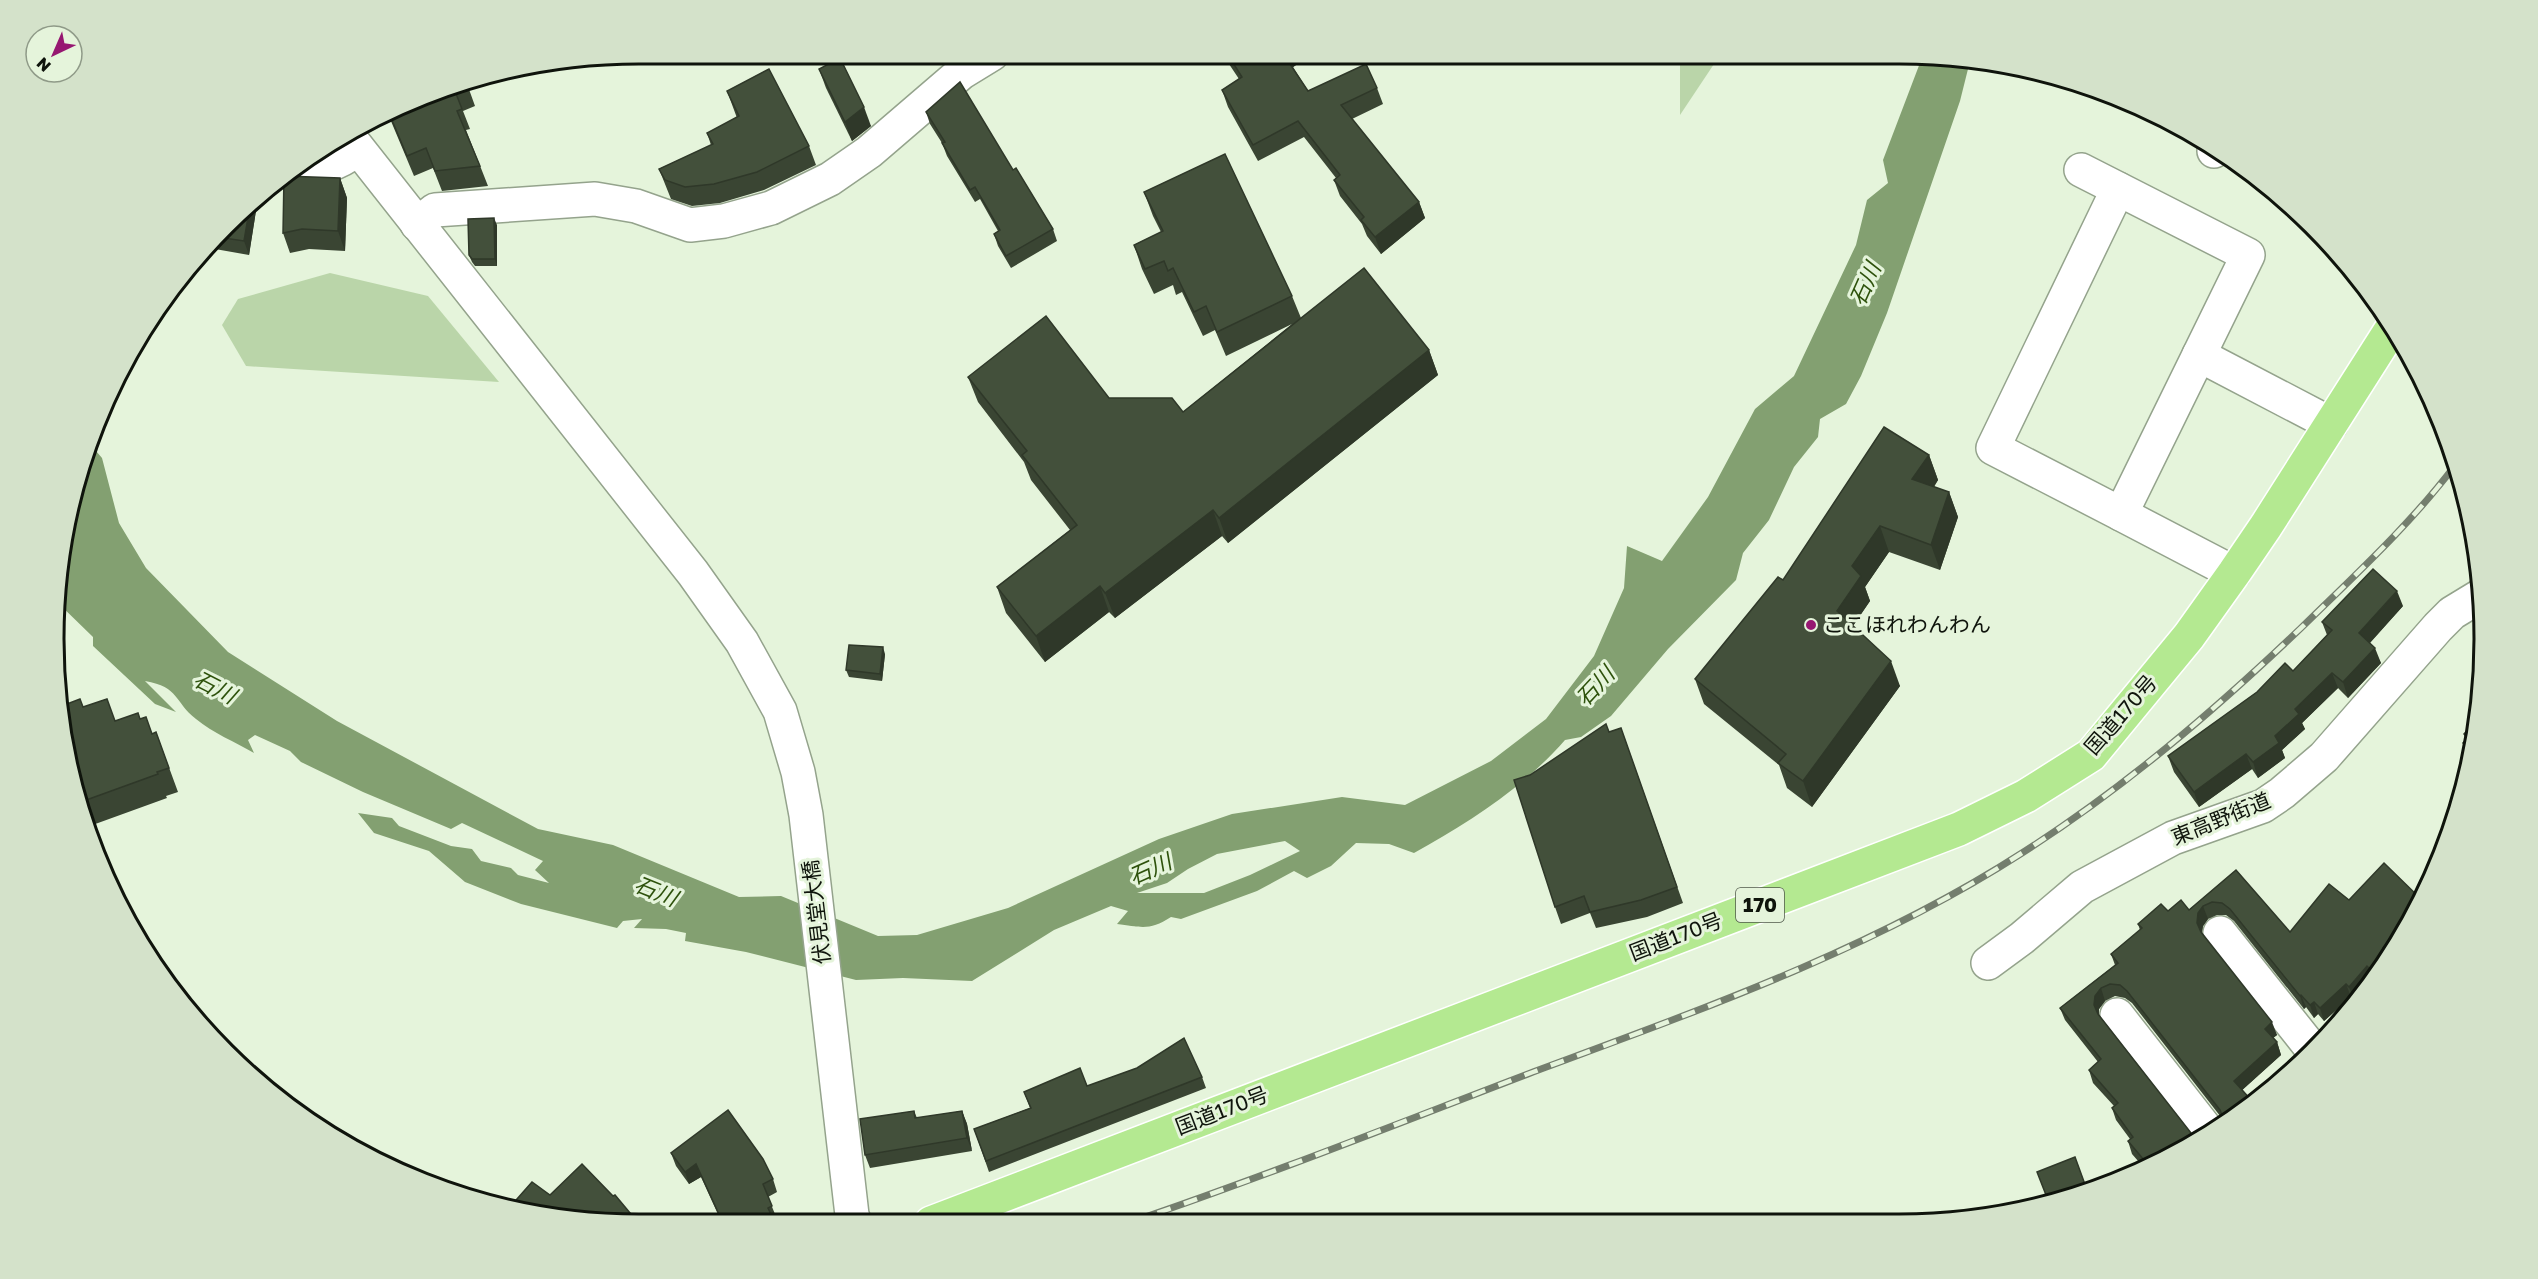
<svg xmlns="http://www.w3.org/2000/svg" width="2538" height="1279" viewBox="0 0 2538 1279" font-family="'Golos Text','Noto Sans JP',sans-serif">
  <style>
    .green { fill: #bad5a9 }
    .water { fill: #83a071; fill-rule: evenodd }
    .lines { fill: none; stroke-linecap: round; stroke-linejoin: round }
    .minor-casing { stroke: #94a38c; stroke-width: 36 }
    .highway-casing { stroke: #fff; stroke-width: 36 }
    .minor { stroke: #fff; stroke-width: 33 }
    .highway { stroke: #b4e991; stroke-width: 33 }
    .rail-casing { stroke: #747e6e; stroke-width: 7 }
    .rail { stroke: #e5f4db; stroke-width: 4.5; stroke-dasharray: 14; stroke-linecap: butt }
    .wall { fill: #3a4533 }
    .shaded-wall { fill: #2f3829 }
    .building { fill: #43503b; stroke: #2f3829; stroke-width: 1.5 }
    .poi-dot { fill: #961771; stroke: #e5f4db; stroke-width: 2 }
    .labels { text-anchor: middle; stroke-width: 6; stroke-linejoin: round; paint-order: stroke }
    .shield { fill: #e5f4db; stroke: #4f574a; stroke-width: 1.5 }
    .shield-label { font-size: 20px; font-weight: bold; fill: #0f140c }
    .poi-label { font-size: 21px; fill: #0f140c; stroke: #e5f4db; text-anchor: start }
    .street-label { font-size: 21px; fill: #0f140c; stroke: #e5f4db }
    .water-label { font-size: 22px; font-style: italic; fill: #2e520c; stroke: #e5f4db }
    .rim { fill: none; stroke: #0f140c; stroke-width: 3 }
  </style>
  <rect width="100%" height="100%" fill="#e5f4db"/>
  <g class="green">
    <path d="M1680,55h40l-40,60z"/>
    <path d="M330,273l98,23 71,86 -253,-16 -24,-41 16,-26z"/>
  </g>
  <path class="water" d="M1923,55l47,6 -10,40 -73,212 -26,63 -15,28 -26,15 -2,18 -24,30 -25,53 -26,33 -7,27 -68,69 -57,67 -30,21 -16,3c-41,47 -96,83 -151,113l-25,-9 -33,-1 -25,23 -24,12 -13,-7 -37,20 -76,28 -10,-2c-21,14 -30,10 -54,7l11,-13 -17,-5 -57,24 -82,51 -69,-3 -47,2 -110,-28 -61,-11 1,-8 -20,-4 -32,-1 8,-9 -19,2 -6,7 -96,-24 -56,-22 -36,-31 -55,-18 -16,-20 34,5 7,8 52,20 21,3 9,12 30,7 7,7 31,8 -14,-13 8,-9 -81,-38 -11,6 -88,-37 -62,-30 -11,-11 -35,-16 -7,5 6,13c-19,-11 -41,-20 -58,-34 -22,-17 -16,-32 -51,-38l31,31 -21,-8 -62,-58v-9l-38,-37 10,-75 25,-81 12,14 17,65 27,45 82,84 109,69 201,108 75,16 126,52 42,-1 97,40 39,-1 91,-27 151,-69 73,-25 110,-17 63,8 86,-44 55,-42 48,-63 30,-68 3,-42 35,15 46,-64 47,-88 39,-33 62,-131 11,-45 21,-17 -5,-23zM1285,841l15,10 -50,24 -46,18h-67l30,-10 21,-14 29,-15z"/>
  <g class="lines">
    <g class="minor-casing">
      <g id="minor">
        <path d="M346,133l347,440 49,69 38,69 18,61 8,43 46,400 3,8"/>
        <path d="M2214,151l1,-1"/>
        <path d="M296,166c29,2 39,0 62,-17"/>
        <path d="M2081,170l167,85 -49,100 132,69"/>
        <path d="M2118,189l-125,259 128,66 78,-159"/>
        <path d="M417,224l18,-14 160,-11 41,7 54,19 34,-4 47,-13 59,-29 39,-27 92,-79 31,-19"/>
        <path d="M2121,514l113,59"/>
        <path d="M2220,933l92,116"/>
        <path d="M1988,963l34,-25 60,-51 91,-49 90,-32 19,-13 42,-36 114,-130 14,-14 28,-17"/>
        <path d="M2117,1015l93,119"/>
      </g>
    </g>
    <g class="highway-casing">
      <path id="highway" d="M931,1223l1028,-394 67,-33 65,-41 98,-119 45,-63 32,-47 126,-198"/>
    </g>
    <use href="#minor" class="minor"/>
    <use href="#highway" class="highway"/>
    <g class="rail-casing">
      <path id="rail" d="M1131,1222c135,-46 268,-99 402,-150 167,-62 338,-122 489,-219 102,-65 192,-142 279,-225 53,-52 110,-104 155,-164"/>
    </g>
    <use href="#rail" class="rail"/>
  </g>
  <g class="wall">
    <path d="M1223,55h69l4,10 -3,2 15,24 69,-3 6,16 -31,15 67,83 6,16 -44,36 -14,-18 -5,-12 -22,-28 -6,-16 2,-2 -32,-41 -46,24 -30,-54 -6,-17 17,-11z"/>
    <path d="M819,69l52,57 -19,15 -26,-53z"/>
    <path d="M466,81l9,25 -12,5 7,18 -4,1 22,56 -46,5 -9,-23 -19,8 -26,-62 63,-29z"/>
    <path d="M727,91l82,55 7,19 -52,25 -44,13 -28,3 -21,-7 -12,-30 52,-24 -4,-12 30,-15z"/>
    <path d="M926,112l87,58 40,59 4,12 -46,27 -13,-22 -4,-12 4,-3 -18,-32 -5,3 -28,-46 -5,-13 -12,-19z"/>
    <path d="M340,178l7,20 -2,53 -36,-2 -19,4 -7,-20z"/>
    <path d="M1144,192l148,104 9,22 128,32 9,25 -210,168 -6,-7 -107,82 -6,-6 -64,50 -39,-49 -9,-26 73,-57 -39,-50 -7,-18 -46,-60 -10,-25 141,21 74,14 109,-88 -66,32 -11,-26 -12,6 -21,-44 -6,3 -3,-10 -19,9 -12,-25 -8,-24 27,-13 -8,-16z"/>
    <path d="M258,198l-9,57 -34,-6 -3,-7z"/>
    <path d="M497,225v41h-22l-3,-4 -3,-7z"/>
    <path d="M1929,455l9,25 -4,7 15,5 9,25 -18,53 -51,-18 -24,35 5,14 -17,25 47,60 -88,121 -25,-19 -8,-23 -75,-61 -9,-25 88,-99z"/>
    <path d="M2403,606l-33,37 11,20 -33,35 -10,-10 -36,35 3,6 -23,21 3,8 -27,20 -6,-9 -53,38 -25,-35 -6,-16 125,-85 34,-36 -5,-13z"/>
    <path d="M885,654l-3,27 -33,-4 -3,-7z"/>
    <path d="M83,707l33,14 24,-2 12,15 4,-2 22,60 -12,4 1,2 -80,29 -13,-36z"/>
    <path d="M2476,721l-6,37 -2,-1 -5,-14 3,-2 -2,-7z"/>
    <path d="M1621,728l62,175 -36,14 -51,11 -6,-15 -29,11 -6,-17 -25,-132 79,-43z"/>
    <path d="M2236,870l54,62 59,-32h73l-57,86 -11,14 -3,-3 -27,24 -6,-7 -4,4 -8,-11 -2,2 -70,-88 -8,-6h-9l-9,4 -5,7 -1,7 75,102 -4,3 4,4 4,13 -39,35 -18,31 -92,-118 -7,-5 -10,-2 -10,5 -6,8v6l92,118 9,6 -55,30 -13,-15 -4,-13 2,-2 -14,-19 -4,-12 2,-2 -21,-23 -4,-13 9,-8 -33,-42 -5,-12 55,-43 -4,-11 29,-24 -2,-6 30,-13 21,-1z"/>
    <path d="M1202,1077l4,11 -217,84 -15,-43 56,-21 -6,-16z"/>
    <path d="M914,1111l3,7 45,-7 5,13 5,27 -102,17 -5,-13z"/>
    <path d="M671,1153l102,26 4,13 -9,5 9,22 -3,2 1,2h-53l-21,-46 -12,7 -13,-18z"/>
  </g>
  <g class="shaded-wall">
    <path d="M1284,55h8l4,10 -7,5z"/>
    <path d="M864,107l7,19 -19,15 -7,-19z"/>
    <path d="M340,178l7,20 -2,53 -7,-20z"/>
    <path d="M258,198l-9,57 -5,-14 6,-35z"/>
    <path d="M1419,202l6,16 -44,36 -6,-17z"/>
    <path d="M494,218l3,7v41l-2,-7z"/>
    <path d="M1429,350l9,25 -210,168 -9,-25z"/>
    <path d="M1929,455l9,25 -17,25 -9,-26z"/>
    <path d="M1949,492l9,25 -18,53 -9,-25z"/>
    <path d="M1213,510l9,26 -107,82 -10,-25z"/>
    <path d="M1880,526l9,26 -24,35 5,14 -24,35 -9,-25 15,-45z"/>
    <path d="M1100,586l9,26 -64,50 -9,-26z"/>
    <path d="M2397,591l6,15 -38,42 -6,-15z"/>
    <path d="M883,647l2,7 -3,27 -2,-7z"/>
    <path d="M2375,648l6,15 -33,35 -5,-16z"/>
    <path d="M1891,661l9,25 -88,121 -9,-26z"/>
    <path d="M2332,673l6,15 -36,35 3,6 -23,21 3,8 -27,20 -5,-16 22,-26 20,-27z"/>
    <path d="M2246,754l6,15 -53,38 -5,-15z"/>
    <path d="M2203,906l5,13 -5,7 -2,9 -4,-12 1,-10z"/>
    <path d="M2407,924l-21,31 -3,-7z"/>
    <path d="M2367,966l4,12 -17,22 -5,-13z"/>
    <path d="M2346,984l5,13 -27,24 -4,-13z"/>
    <path d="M2101,988l4,13 -6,8 -1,8 -4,-12 1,-9z"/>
    <path d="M2301,995l5,12 -2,2 -4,-13z"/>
    <path d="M2314,1002l4,12 -4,4 -4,-13z"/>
    <path d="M2272,1022l5,13 -8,6 -4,-12z"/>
    <path d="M2277,1042l4,13 -42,38 -5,-12z"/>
    <path d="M962,1111l5,13 5,27 -5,-13z"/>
    <path d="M696,1164l5,13 -12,7 -4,-12z"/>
    <path d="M630,1213l4,10 -1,1h-16z"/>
  </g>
  <g class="building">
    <path d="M1228,55h56l24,36 58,-27 11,24 -36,17 78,97 -44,35 -14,-17 3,-3 -30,-37 6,-5 -42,-54 -45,24 -31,-55 20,-13z"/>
    <path d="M840,58l24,49 -19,15 -26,-53z"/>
    <path d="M769,69l40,77 -52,26 -43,12 -29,3 -20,-7 -6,-11 54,-25 -6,-11 32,-17 -12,-25z"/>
    <path d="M466,81l2,5 -13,5 7,18 -5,2 23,55 -45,5 -9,-23 -19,8 -18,-43 62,-28z"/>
    <path d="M960,82l53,88 3,-2 37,61 -47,27 -12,-22 6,-4 -25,-43 -5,3 -28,-47 3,-1 -19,-30z"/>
    <path d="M1225,154l67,142 -75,36 -11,-26 -12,6 -21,-44 -5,3 -4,-10 -19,8 -11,-24 29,-14 -19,-39z"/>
    <path d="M284,176l56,2 -2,53 -36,-2 -19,4z"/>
    <path d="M250,206l-6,35 -27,-4z"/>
    <path d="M494,218l1,41h-23l-3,-4 -1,-36z"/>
    <path d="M1364,268l65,82 -210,168 -6,-8 -108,83 -5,-7 -64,50 -39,-49 80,-62 -55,-70 5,-4 -59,-74 78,-61 63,82h63l11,14z"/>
    <path d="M1884,427l45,28 -17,24 37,13 -18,53 -51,-19 -28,40 9,10 -24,35 54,50 -88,120 -25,-18 8,-9 -91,-75 83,-102 5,3z"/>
    <path d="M2373,569l24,22 -38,42 16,15 -32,34 -11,-9 -37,36 4,5 -24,22 4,7 -26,19 -7,-8 -52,38 -26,-36 89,-64 28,-29 8,8 39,-41 -10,-8z"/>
    <path d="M849,645l34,2 -3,27 -34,-4z"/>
    <path d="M80,699l3,8 24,-8 8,22 23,-8 2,6 6,-2 6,17 4,-2 13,36 -12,4 1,2 -80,29 -4,-12 -15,-75v-9z"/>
    <path d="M2476,721l-5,29 -8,-7 5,-5 -4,-4z"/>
    <path d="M1606,724l3,8 12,-4 56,159 -36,13 -51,12 -6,-16 -29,11 -41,-127 16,-5z"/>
    <path d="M2384,863l38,37 -15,24 -24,24 5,4 -14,21 -7,-7 -18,21 -3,-3 -26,24 -6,-6 -4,3 -9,-10 -1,1 -70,-87 -8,-6 -10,-1 -9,4 -5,7 -1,10 4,9 71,90 -7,7 12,13 -43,39 18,20 -29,26 1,-7 -4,-10 -93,-119 -7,-6 -10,-1 -9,4 -6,8 -1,9 4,9 93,119 9,6 -51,27 -21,-25 5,-4 -21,-29 6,-5 -29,-33 12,-11 -41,-51 58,-45 -7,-9 31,-26 -4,-4 23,-20 7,7 13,-11 8,10 47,-40 54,62 39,-48 20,16z"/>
    <path d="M1184,1038l18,39 -216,84 -12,-32 57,-21 -7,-16 56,-24 7,18 50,-18z"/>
    <path d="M728,1110l35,49 10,20 -10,5 9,22 -4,2 7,15h-24l-3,-5 -13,5h-12l-27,-59 -11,8 -14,-19z"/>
    <path d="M914,1111l1,7 47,-7 5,27 -102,17 -5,-36z"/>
    <path d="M2075,1157l12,33 -39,10 -11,-28z"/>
    <path d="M582,1164l31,32 2,-1 15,18 -13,11h-15l-93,-16 23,-26 18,13z"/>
  </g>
  <circle class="poi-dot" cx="1811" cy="625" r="6"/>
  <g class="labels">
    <rect class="shield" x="1736" y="888" width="48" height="34" rx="4.5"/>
    <g class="shield-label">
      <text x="1760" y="912">170</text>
    </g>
    <g class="poi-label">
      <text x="1823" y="632">ここほれわんわん</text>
    </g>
    <g class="street-label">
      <text transform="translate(2121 715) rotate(-49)" y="7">国道170号</text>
      <text transform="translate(2221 819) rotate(-22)" y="7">東高野街道</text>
      <text transform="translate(817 912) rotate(-97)" y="7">伏見堂大橋</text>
      <text transform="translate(1676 937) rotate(-21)" y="7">国道170号</text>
      <text transform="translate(1222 1111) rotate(-21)" y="7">国道170号</text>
    </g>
    <g class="water-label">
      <text transform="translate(1865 284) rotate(-66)" y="8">石川</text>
      <text transform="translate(1595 686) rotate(-47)" y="8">石川</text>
      <text transform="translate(215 687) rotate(27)" y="8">石川</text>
      <text transform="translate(1150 869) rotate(-24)" y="8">石川</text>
      <text transform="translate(656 891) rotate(22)" y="8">石川</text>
    </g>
  </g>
  <path d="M0 0H2538V1279H0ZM639 64H1899A575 575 0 0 1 2474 639V639A575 575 0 0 1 1899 1214H639A575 575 0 0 1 64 639V639A575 575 0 0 1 639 64Z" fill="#d4e2ca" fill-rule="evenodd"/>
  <path class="rim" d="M639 64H1899A575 575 0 0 1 2474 639V639A575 575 0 0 1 1899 1214H639A575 575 0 0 1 64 639V639A575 575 0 0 1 639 64Z"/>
  <g transform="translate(54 54) rotate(224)"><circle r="28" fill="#e5f4db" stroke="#8f9a88" stroke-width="1.5"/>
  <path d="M0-4.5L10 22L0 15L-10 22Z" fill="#961771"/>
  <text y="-9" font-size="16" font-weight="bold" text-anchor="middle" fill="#0f140c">N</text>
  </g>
</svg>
